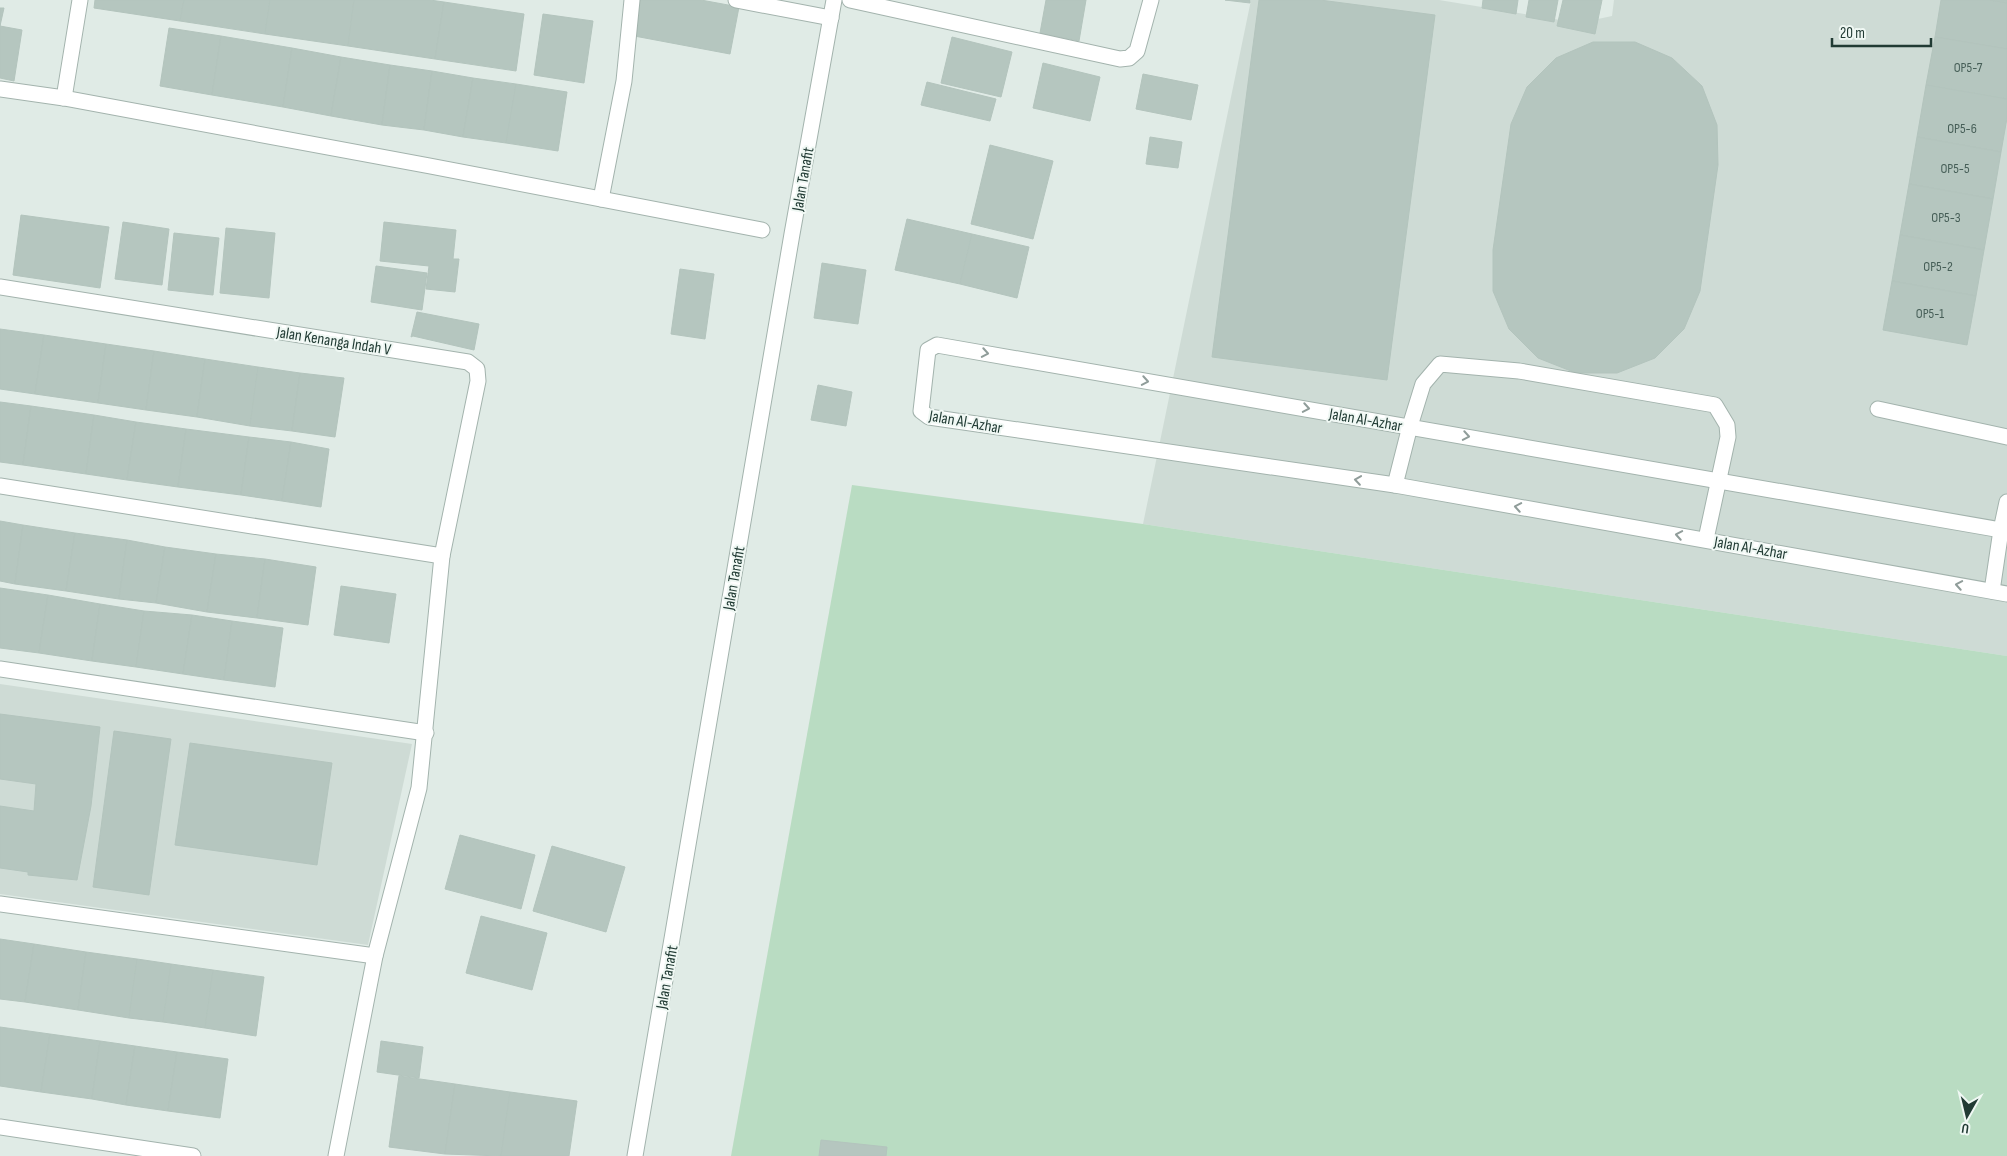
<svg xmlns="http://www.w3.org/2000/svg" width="2007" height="1156" viewBox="0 0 2007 1156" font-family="'Sofia Sans Condensed',sans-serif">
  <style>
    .built { fill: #cedbd5 }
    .green { fill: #b9dcc2 }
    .building { fill: #b5c6bf; stroke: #b3c4bd }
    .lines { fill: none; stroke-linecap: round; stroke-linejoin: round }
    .service-casing { stroke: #a3b3ad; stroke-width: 17 }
    .minor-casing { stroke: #a3b3ad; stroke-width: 17 }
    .service { stroke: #fff; stroke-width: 15 }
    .minor { stroke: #fff; stroke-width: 15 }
    .oneway { stroke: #909d9a }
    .labels { text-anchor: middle; stroke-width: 4; stroke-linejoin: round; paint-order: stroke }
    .number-label { font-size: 14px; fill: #465e57 }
    .street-label { font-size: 16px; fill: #213b34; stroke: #f0f8f4 }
  </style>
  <rect width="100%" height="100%" fill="#e0ebe6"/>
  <g class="built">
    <path d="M1251,0h188l140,23 33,-7 2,-16h393v656l-864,-132z"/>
    <path d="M0,684l412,60 -44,201 -368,-51z"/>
  </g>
  <path class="green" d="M852,485l291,39 864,132v500h-1276z"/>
  <g class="building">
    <path d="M95,0h89l-4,21 -86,-13z"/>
    <path d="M184,0h86l-5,34 -85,-13z"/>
    <path d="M270,0h84l-6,46 -83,-12z"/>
    <path d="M354,0h76l14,2 -9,57 -87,-13z"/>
    <path d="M636,0h65l38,7 -9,47 -101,-19z"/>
    <path d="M1046,0h40l-7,41 -39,-8z"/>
    <path d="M1225,0h25v3z"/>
    <path d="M1259,0h61l115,15 -48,365 -175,-23z"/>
    <path d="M1483,0h35l-2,14 -34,-6z"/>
    <path d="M1529,0h29l-4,22 -28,-5z"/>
    <path d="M1563,0h39l-7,34 -38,-8z"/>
    <path d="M1941,0h49l17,3v46l-72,-12z"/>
    <path d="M1990,0h17v3z"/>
    <path d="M444,2l80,12 -8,57 -81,-12z"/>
    <path d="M0,8h4l-4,18 22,4 -8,51 -14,-3z"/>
    <path d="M543,14l50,7 -9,62 -50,-8z"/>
    <path d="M169,28l52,8 -9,59 -52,-9z"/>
    <path d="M221,36l71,12 -9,59 -71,-12z"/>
    <path d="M952,37l60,15 -11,45 -60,-14z"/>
    <path d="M1935,37l72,12v50l-81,-14z"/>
    <path d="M1593,42h42l37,16 30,28 15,39 1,40 -18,126 -16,38 -29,29 -38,15h-41l-38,-15 -29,-29 -16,-38v-41l18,-126 16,-37 29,-29z"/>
    <path d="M292,48l49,9 -10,59 -48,-9z"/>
    <path d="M341,57l49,8 -8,60 -51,-9z"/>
    <path d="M1043,63l57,14 -10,44 -57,-13z"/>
    <path d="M390,65l42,6 -8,59 -42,-5z"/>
    <path d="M432,71l41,7 -10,59 -39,-7z"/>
    <path d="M1143,74l55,11 -7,35 -55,-11z"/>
    <path d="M473,78l43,6 -10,59 -43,-6z"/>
    <path d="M927,82l69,17 -6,22 -69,-16z"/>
    <path d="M516,84l51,8 -9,59 -52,-8z"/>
    <path d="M1926,85l81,14v19l-6,34 -84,-15z"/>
    <path d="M1150,137l32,5 -4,26 -32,-4z"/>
    <path d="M1917,137l84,15 -8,47 -84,-15z"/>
    <path d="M990,145l63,16 -20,78 -62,-15z"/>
    <path d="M1909,184l84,15 -9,51 -84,-15z"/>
    <path d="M21,215l88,12 -9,61 -87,-13z"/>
    <path d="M907,219l65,15 -12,50 -65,-14z"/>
    <path d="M123,222l46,7 -7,56 -47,-6z"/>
    <path d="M384,222l72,8 -3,29h6l-4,33 -29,-3 3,-23 -49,-5z"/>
    <path d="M226,228l49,5 -6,65 -49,-5z"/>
    <path d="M174,233l45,5 -6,57 -45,-5z"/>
    <path d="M972,234l57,13 -12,51 -57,-14z"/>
    <path d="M1900,235l84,15 -8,46 -84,-15z"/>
    <path d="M822,263l44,7 -8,54 -44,-6z"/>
    <path d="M376,266l51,7 -5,37 -51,-8z"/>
    <path d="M680,269l34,5 -9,65 -34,-5z"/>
    <path d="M1892,281l84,15 -9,49 -84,-15z"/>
    <path d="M417,312l62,12 -5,26 -61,-14 -2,1z"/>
    <path d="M0,329l44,6 -9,59 -35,-5z"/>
    <path d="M44,335l62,9 -8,59 -63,-9z"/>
    <path d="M106,344l48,7 -8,59 -48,-7z"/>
    <path d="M154,351l51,8 -8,58 -51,-7z"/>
    <path d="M205,359l53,8 -8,59 -53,-9z"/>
    <path d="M258,367l42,6 -8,58 -42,-5z"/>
    <path d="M300,373l44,5 -9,59 -43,-6z"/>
    <path d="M818,385l34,7 -6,34 -35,-6z"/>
    <path d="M0,402l31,4 -8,59 -23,-3z"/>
    <path d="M31,406l63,9 -8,59 -63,-9z"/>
    <path d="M94,415l42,7 -9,58 -41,-6z"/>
    <path d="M136,422l50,7 -8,58 -51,-7z"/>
    <path d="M186,429l63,8 -8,58 -63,-8z"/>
    <path d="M249,437l42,5 -9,59 -41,-6z"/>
    <path d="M291,442l38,7 -8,58 -39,-6z"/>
    <path d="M0,521l23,4 -8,59 -15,-3z"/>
    <path d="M23,525l52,8 -9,58 -51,-7z"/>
    <path d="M75,533l52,7 -8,59 -53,-8z"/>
    <path d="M127,540l38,7 -9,56 -37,-4z"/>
    <path d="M165,547l51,7 -9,58 -51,-9z"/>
    <path d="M216,554l49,5 -8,59 -50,-6z"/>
    <path d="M265,559l51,8 -8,58 -51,-7z"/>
    <path d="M341,586l55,8 -7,49 -55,-8z"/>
    <path d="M0,588l48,7 -9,58 -39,-5z"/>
    <path d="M48,595l52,9 -8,57 -53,-8z"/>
    <path d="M100,604l44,7 -8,56 -44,-6z"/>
    <path d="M144,611l48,4 -9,59 -47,-7z"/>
    <path d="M192,615l40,6 -8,59 -41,-6z"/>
    <path d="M232,621l51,7 -8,59 -51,-7z"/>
    <path d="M0,714l100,13 -9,79 -14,74 -49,-5v-3l-28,-4v-62l34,5 2,-27 -36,-5z"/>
    <path d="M114,731l57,8 -22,156 -56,-8z"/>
    <path d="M190,743l142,20 -15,102 -142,-20z"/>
    <path d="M460,835l75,20 -14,54 -76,-20z"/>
    <path d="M552,846l73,21 -19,65 -73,-21z"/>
    <path d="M481,916l66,17 -15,57 -66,-17z"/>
    <path d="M0,939l34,5 -9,58 -25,-3z"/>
    <path d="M34,944l52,8 -8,58 -53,-8z"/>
    <path d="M86,952l51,7 -8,59 -51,-8z"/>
    <path d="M137,959l34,5 -8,58 -34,-4z"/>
    <path d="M171,964l42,6 -8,58 -42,-6z"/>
    <path d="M213,970l51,7 -8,59 -51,-8z"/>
    <path d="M0,1027l50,7 -9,58 -41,-6z"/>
    <path d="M50,1034l50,7 -8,58 -51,-7z"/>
    <path d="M100,1041l35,5 -9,59 -34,-6z"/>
    <path d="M381,1041l42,6 -4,31 -42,-6z"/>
    <path d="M135,1046l42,6 -9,59 -42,-6z"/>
    <path d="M177,1052l51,7 -8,59 -52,-7z"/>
    <path d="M399,1076l56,8 -10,70 -56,-7z"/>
    <path d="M455,1084l55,8 -9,64 -56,-2z"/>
    <path d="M510,1092l67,9 -8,55h-68z"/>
    <path d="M821,1140l66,7 -1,9h-67z"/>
  </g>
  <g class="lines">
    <g class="service-casing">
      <g id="service">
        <path d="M1878,409l129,28"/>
        <path d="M1395,485l15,-59 13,-42 17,-20 79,7 196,34 12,20 1,12 -22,102"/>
        <path d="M1992,591l9,-61 6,-28"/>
      </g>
    </g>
    <g class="minor-casing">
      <g id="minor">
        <path d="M736,0l95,18"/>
        <path d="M850,0l270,59 9,-1 8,-7 14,-51"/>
        <path d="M0,89l64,9 366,68 332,64"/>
        <path d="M64,98l16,-98"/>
        <path d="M601,199l23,-118 8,-81"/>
        <path d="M0,287l468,75 9,7 1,12 -36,175 -23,232 -44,168 -39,200"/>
        <path d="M0,486l442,70"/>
        <path d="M2007,531l-1070,-186 -9,5 -7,61 8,6 466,68 612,109"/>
        <path d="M0,669l426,64"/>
        <path d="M0,904l375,52"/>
        <path d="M0,1127l193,29"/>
        <path d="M635,1156l157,-922 42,-234"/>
      </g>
    </g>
    <use href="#service" class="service"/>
    <use href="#minor" class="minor"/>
  </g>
  <defs><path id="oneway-chevron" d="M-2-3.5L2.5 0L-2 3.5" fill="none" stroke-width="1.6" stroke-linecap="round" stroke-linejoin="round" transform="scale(1.25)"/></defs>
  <g class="oneway">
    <use href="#oneway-chevron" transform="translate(985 353) rotate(10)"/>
    <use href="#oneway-chevron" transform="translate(1145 381) rotate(10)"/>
    <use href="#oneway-chevron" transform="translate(1306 408) rotate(10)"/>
    <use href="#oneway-chevron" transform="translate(1466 436) rotate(10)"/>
    <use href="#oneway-chevron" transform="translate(1358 480) rotate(-172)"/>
    <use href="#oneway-chevron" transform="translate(1518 507) rotate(-170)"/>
    <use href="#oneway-chevron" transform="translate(1679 535) rotate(-170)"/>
    <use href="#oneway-chevron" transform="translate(1959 585) rotate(-170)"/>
  </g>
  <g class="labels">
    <g class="number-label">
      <text x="1968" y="72">OP5-7</text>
      <text x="1962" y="133">OP5-6</text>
      <text x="1955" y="173">OP5-5</text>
      <text x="1946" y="222">OP5-3</text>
      <text x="1938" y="271">OP5-2</text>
      <text x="1930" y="318">OP5-1</text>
    </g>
    <g class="street-label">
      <text transform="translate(802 179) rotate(-80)" y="6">Jalan Tanafit</text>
      <text transform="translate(334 340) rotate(9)" y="6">Jalan Kenanga Indah V</text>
      <text transform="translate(1366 419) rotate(10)" y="6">Jalan Al-Azhar</text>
      <text transform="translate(966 421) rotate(10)" y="6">Jalan Al-Azhar</text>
      <text transform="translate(1751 547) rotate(10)" y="6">Jalan Al-Azhar</text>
      <text transform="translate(733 578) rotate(-80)" y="6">Jalan Tanafit</text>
      <text transform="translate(666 977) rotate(-80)" y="6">Jalan Tanafit</text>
    </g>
  </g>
  <g transform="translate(1967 1116) rotate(188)" stroke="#f0f8f4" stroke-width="4" paint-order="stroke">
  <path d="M0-4L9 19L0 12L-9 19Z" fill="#213b34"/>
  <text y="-8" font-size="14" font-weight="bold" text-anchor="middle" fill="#213b34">U</text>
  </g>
  <path d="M1832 38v8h99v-8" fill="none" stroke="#213b34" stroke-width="2.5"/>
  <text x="1840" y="38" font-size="15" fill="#213b34" stroke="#f0f8f4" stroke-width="4" paint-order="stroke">20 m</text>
</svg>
